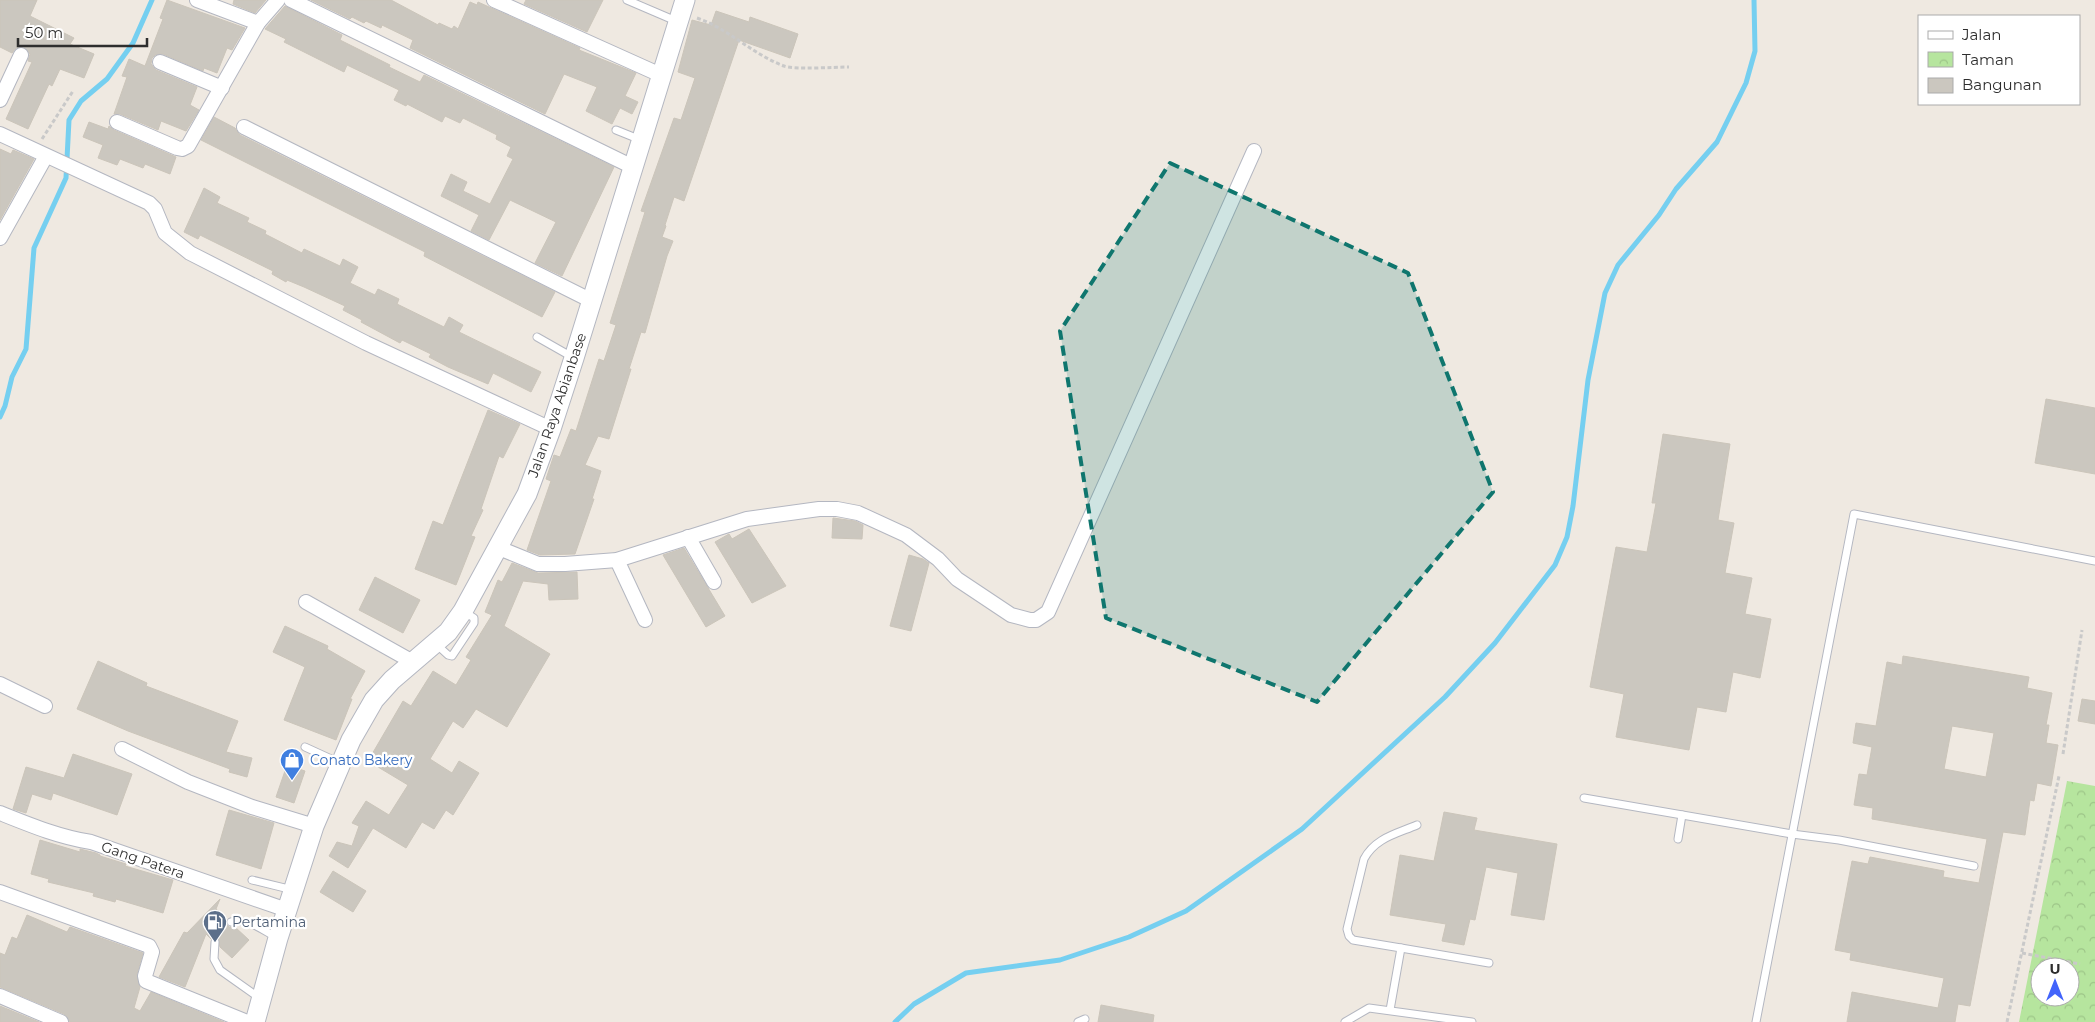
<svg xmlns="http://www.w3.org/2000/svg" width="2095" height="1022" viewBox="0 0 2095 1022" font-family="Montserrat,sans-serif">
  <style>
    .park { fill: url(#park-crowns); fill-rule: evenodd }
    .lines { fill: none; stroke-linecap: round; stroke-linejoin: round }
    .stream { stroke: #75cff0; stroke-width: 5 }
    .building { fill: #cbc7bf; stroke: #cbc5ba; fill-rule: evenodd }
    .service-casing { stroke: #b4b7c1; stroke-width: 9 }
    .minor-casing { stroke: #b4b7c1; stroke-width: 16 }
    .secondary-casing { stroke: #b4b7c1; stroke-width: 21 }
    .path { stroke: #c9c9c9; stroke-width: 3; stroke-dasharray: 4 2.5; stroke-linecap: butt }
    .service { stroke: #fff; stroke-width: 7 }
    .minor { stroke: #fff; stroke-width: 14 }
    .secondary { stroke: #fff; stroke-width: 19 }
    .marked { fill: #0f766e; fill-opacity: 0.2; stroke: #0f766e; stroke-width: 4; stroke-dasharray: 10 6; stroke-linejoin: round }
    .labels { text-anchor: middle; stroke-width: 4.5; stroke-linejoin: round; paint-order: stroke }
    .street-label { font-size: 14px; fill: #2e2e2e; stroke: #fff }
    .shop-label { font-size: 14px; fill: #366cbe; stroke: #fff; text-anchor: start }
    .service-label { font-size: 14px; fill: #4e5e75; stroke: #fff; text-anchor: start }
  </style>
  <defs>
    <pattern id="park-crowns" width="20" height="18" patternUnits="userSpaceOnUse" patternTransform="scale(1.25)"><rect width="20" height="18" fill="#b6e59e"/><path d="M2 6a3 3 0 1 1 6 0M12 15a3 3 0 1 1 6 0" fill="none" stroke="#9dc588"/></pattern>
  </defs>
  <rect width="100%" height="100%" fill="#efe9e1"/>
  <path class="park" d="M2067,781l28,5v236h-76zM2040,967h30v30h-30z"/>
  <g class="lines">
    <g class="stream">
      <path d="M0,417l5,-11 7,-29 14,-28 8,-101 32,-70 3,-58 12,-19 26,-22 26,-36 19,-43"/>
      <path d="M895,1022l19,-18 52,-31 94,-13 69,-23 57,-26 116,-82 143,-132 50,-54 60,-78 12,-28 6,-31 15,-126 17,-87 13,-28 41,-50 17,-26 41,-47 29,-59 9,-32 -1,-51"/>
    </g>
  </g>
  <g class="building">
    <path d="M0,0h37l-7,16 44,22 -4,6 24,10 -10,24 -24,-9 -8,17 -3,-2 -21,45 -22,-10 26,-57 -4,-1 2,-7 -6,-7 -8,1 -4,5 -12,-6z"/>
    <path d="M167,0l78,28 -13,22 -5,-2 -10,25 -13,-5 -1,3 -40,-17 -8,1 -3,3 -1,6 5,6 41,17 -7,18 9,5 -13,21 -25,-10 -3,9 -38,-16h-6l13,-37 -5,-1 7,-17 16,7 18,-47 -3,-1z"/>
    <path d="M234,0h32l-11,13 -22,-9z"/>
    <path d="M311,0h80l47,25 1,-2 13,6 2,-3 4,3 12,-27 7,3 1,-3 102,46 -1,2 57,23 -11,23 13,6 -6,12 -12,-6 -8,16 -26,-13 11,-24 -33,-13 -19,40 -135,-66 3,-8 -31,-15 -1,3 -15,-7 -2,2 -12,-6 -2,2z"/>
    <path d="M526,0h77l-16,32 -63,-28z"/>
    <path d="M285,6l57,29 -2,5 50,25 -1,2 31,15 4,-7 190,92 -52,109 -27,-13 21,-41 -46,-22 -21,40 -18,-9 8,-16 -38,-19 10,-22 16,8 -4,9 27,13 23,-45 -6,-3 4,-9 -15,-8 1,-4 -34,-17 -3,5 -15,-7 -3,6 -35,-18 -1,2 -12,-6 5,-10 -52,-25 -3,7 -60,-30 2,-3 -21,-10z"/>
    <path d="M716,11l33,11 1,-5 48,17 -8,24 -51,-18 -55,161 -10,-4 -9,28 1,1 -4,11 11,4 -6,15 -22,77 -4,-1 -12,37h2l-22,70 -11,-3 -13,29 16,6 -9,28h2l-19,55 -35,1 -13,-5 24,-69 -5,-2 8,-24 6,2 11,-28 5,2 23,-72 5,2 12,-36 -6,-2 35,-111 -4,-1 33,-93 7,2 14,-42 -17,-6 14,-52 19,5z"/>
    <path d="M214,117l21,11 5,7 315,157 -13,25 -118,-61 1,-4 -224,-112z"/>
    <path d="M89,122l19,7 1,-3 5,4 62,27 -6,17 -25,-10 -2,4 -23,-9 -3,6 -19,-7 5,-13 -20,-8z"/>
    <path d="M0,149l11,5 2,-4 21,9 -34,61z"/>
    <path d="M204,188l16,9 -3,6 32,15 -2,4 19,9 -1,3 37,19 2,-4 36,17 3,-7 15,8 -8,16 25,12 3,-6 21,10 -2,5 47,23 5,-10 14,8 -4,7 82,40 -10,20 -38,-19 -5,11 -40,-17 -19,-10 2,-3 -29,-14 -2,3 -39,-21 1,-2 -19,-10 2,-4 -41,-19 -17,-7 -1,2 -14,-8 1,-3 -73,-36 -2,4 -14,-7z"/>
    <path d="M2046,399l49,9v66l-60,-11z"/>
    <path d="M488,410l32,14 -17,34 -4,-2 -18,53 2,1 -12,26 4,1 -19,48 -41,-16 18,-48 10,4z"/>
    <path d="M1663,434l67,10 -12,76 16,3 -9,50 27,5 -7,36 26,5 -11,59 -27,-6 -7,40 -29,-5 -8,43 -73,-13 8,-43 -34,-7 26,-140 31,5 9,-49h-4z"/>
    <path d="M833,518l22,3 8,4 -1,14 -30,-1z"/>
    <path d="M749,529l37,57 -34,17 -37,-61 14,-8 3,5z"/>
    <path d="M684,548l41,68 -19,11 -43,-72z"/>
    <path d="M909,555l14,4 6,4 -18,68 -21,-5z"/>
    <path d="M512,563l26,10 39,-1 1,27 -29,1 -1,-16 -25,-3 -19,45 46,28 -43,73 -31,-18 -13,19 -10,-7 -23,38 22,14 7,-12 20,12 -26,42 -7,-5 -12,19 -12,-7 -16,26 -33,-20 -25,40 -19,-12 8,-14 15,4 7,-20 -7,-3 14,-22 23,14 19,-30 -40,-24 35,-60 8,5 22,-35 23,14 15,-25 -5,-3 26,-42 -7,-3 13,-32 4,2z"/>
    <path d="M375,577l45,23 -17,33 -44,-23z"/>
    <path d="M285,626l43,20 -1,3 38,22 -15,28h2l-16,41 -52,-20 21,-53 -32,-15z"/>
    <path d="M1903,656l126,21 -2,11 25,5 -6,32h3l-3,18 12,2 -7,41 -14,-3 -3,18 -4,-1 -5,35 -22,-3 -33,174 -12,-2 -3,18h-108l5,-30 86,16 6,-30 -94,-18 1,-7 -16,-3 17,-89 16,3 2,-7 74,14 -1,6 36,6 8,-44 -115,-20 1,-11 -19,-3 5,-31 8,1 5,-28 -19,-4 3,-20 20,3 11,-64 15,3zM1952,726l42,7 -8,44 -42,-8z"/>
    <path d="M98,661l49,22 -1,3 92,35 -12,31 26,6 -5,19 -18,-5 1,-3 -102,-38 -51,-22z"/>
    <path d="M2082,699l13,2v23l-17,-3z"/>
    <path d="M73,754l59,20 -15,41 -64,-22 -2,7 -19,-6 -6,19 -13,-4 13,-42 38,11z"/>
    <path d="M287,765l18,6 -11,32 -18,-6z"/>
    <path d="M229,810l45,13 -13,46 -45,-14z"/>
    <path d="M1444,812l33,6 -3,12 83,14 -13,76 -33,-5 7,-42 -32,-6 -11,53 -5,-1 -6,26 -22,-4 4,-17 -56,-9 10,-60 34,6z"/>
    <path d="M40,840l40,12v-3l16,4 4,2v1l26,8 -1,2 48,14 -10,33 -47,-14 -1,3 -22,-6 1,-3 -46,-11 1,-3 -18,-5z"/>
    <path d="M333,871l33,20 -13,21 -33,-20z"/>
    <path d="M220,899l-4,10 11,10v6l2,2h6l14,13 -17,18 -12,-11 -2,-9 -3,-1 -4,2 -5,-5 -21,53 -26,-10 25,-45 3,1z"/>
    <path d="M27,915l40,17 3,-5 73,26 -6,21 3,13 -6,21 6,3 11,-19 73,30h-154l-6,-8 -64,-27v-34l5,2 7,-18 5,2z"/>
    <path d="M1101,1005l53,10 -1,7h-55z"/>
    <path d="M0,1006l39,16h-39z"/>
  </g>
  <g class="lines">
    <g class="service-casing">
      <g id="service">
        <path d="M627,0l49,21"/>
        <path d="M616,130l25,10"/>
        <path d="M537,337l37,21"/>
        <path d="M435,643l13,12 4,1 22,-33v-5l-11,-7"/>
        <path d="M305,747l35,16"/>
        <path d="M1584,798l208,36 47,6 135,26"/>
        <path d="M1678,839l4,-24"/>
        <path d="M252,880l41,10"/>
        <path d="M231,922c17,-4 30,7 45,15"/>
        <path d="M215,942l-1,17 6,11 41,29"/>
        <path d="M1401,948l88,15"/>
        <path d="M1390,1010l11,-62 -48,-8 -4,-4 -2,-7 17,-70c11,-21 32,-25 53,-34"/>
        <path d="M1078,1022l7,-3"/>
        <path d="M1345,1022l24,-14 103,14"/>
        <path d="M1756,1022l98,-508 241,47"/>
      </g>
    </g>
    <g class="minor-casing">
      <g id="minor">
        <path d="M197,0l61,23"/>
        <path d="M291,0l344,168"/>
        <path d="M494,0l169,76"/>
        <path d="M160,62l62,26"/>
        <path d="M0,100l21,-45"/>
        <path d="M117,122l60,26 5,1 6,-3 70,-123 20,-23"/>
        <path d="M244,127l348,174"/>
        <path d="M0,134l149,69 6,6 10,24 25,20 176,90 185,86"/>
        <path d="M0,238l46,-82"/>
        <path d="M688,537l26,45"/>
        <path d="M499,548l39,16h27l52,-4 130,-41 72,-10h18l21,4 48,22 32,24 19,20 54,36 19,5h6l12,-8 206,-461"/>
        <path d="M617,560l28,60"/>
        <path d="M306,602l107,60"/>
        <path d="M0,684l45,22"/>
        <path d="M122,749l66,33 64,25 62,19"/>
        <path d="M0,813c30,12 59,24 91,29l196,68"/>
        <path d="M0,892l149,54 3,6 -7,24 1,5 101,41"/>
        <path d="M0,996l61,26"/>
      </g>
    </g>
    <g class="secondary-casing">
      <path id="secondary" d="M255,1022l23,-84 36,-112 37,-86 23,-40 18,-20 56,-48 15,-21 64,-117 24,-65 23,-71 111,-358"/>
    </g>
    <g class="path">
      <path d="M697,18c32,11 55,36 87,48 10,4 51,1 65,1"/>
      <path d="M42,139l31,-48"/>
      <path d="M2063,754l19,-124"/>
      <path d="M2022,953l58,11"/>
      <path d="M2007,1022l52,-246"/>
    </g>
    <use href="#service" class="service"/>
    <use href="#minor" class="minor"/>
    <use href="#secondary" class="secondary"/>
  </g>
  <path class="marked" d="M1170,163l238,110 85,219 -176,210 -211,-84 -46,-287z"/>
  <defs>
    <g id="shop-pin" transform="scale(1.25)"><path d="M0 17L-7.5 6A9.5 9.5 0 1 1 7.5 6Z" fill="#3f7fe0" stroke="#fff"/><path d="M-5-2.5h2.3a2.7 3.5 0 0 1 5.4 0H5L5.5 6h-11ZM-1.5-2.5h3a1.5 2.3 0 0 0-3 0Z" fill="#fff"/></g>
    <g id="fuel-pin" transform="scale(1.25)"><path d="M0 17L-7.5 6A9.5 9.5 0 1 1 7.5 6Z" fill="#5c6f8a" stroke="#fff"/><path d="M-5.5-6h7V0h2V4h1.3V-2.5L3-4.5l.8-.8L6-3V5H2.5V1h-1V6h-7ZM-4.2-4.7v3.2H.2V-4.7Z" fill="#fff"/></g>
  </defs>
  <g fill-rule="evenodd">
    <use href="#shop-pin" x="292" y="760"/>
    <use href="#fuel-pin" x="215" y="922"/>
  </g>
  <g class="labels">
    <g class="street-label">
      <text transform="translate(557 405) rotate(-71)" y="5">Jalan Raya Abianbase</text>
      <text transform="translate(143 860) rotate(19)" y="5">Gang Patera</text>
    </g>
    <g class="shop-label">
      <text x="310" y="765">Conato Bakery</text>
    </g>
    <g class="service-label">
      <text x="232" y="927">Pertamina</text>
    </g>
  </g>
  <rect x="1918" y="15" width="162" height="90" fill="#ffffff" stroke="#ababab"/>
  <rect x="1928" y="31" width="25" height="8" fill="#ffffff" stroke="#ababab"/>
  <text x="1962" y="40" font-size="15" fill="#2e2e2e">Jalan</text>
  <rect x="1928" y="52" width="25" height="15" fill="url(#park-crowns)" stroke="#ababab"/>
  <text x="1962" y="65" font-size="15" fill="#2e2e2e">Taman</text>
  <rect x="1928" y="78" width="25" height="15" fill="#cbc7bf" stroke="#ababab"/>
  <text x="1962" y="90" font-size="15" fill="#2e2e2e">Bangunan</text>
  <g transform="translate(2055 982)"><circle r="24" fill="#ffffff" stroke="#ababab"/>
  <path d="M0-4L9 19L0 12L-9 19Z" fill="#4264fb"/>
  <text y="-8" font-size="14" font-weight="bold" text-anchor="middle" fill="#2e2e2e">U</text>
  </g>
  <path d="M18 38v8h129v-8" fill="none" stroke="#2e2e2e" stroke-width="2.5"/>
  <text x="25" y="38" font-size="15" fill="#2e2e2e" stroke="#ffffff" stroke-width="4" paint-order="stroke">50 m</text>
</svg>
